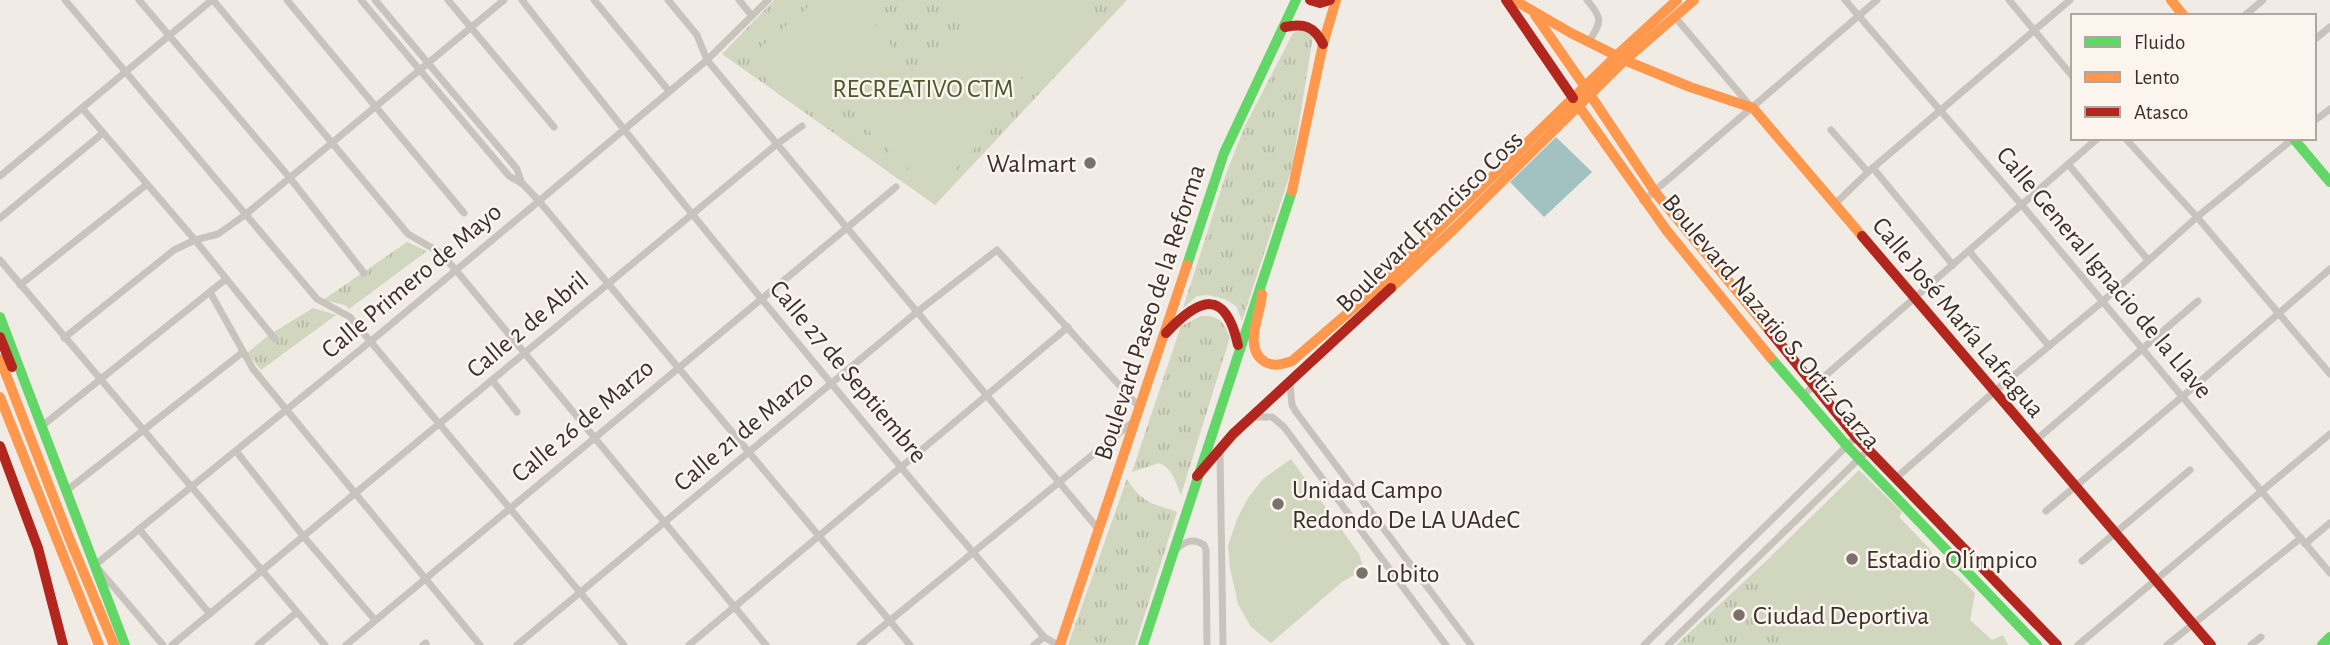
<svg xmlns="http://www.w3.org/2000/svg" width="2330" height="645" viewBox="0 0 2330 645" font-family="'Alegreya Sans',sans-serif">
  <style>
    .grass { fill: url(#grass-tufts) }
    .garden { fill: #d1d6bf }
    .water { fill: #a1c2c1 }
    .lines { fill: none; stroke-linecap: round; stroke-linejoin: round }
    .street { stroke: #c9c3be; stroke-width: 7 }
    .fast { stroke: #63d668; stroke-width: 10 }
    .slow { stroke: #ff974d; stroke-width: 10 }
    .jam { stroke: #b3261e; stroke-width: 10 }
    .poi-dot { fill: #7a716c; stroke: #fbf5ee; stroke-width: 2.5 }
    .labels { text-anchor: middle; stroke-width: 5; stroke-linejoin: round; paint-order: stroke }
    .park-label { font-size: 26px; fill: #4a5a2e; stroke: #fbf5ee }
    .poi-label { font-size: 26px; fill: #3b302b; stroke: #fbf5ee; text-anchor: start }
    .street-label { font-size: 26px; fill: #3b302b; stroke: #fbf5ee }
  </style>
  <defs>
    <pattern id="grass-tufts" width="24" height="20" patternUnits="userSpaceOnUse" patternTransform="scale(1.75)"><rect width="24" height="20" fill="#d1d6bf"/><path d="M3 7l-1-3M5 7V3M7 7l1-3M15 17l-1-3M17 17v-4M19 17l1-3" fill="none" stroke="#b4b8a4"/></pattern>
  </defs>
  <rect width="100%" height="100%" fill="#f0ebe5"/>
  <g class="grass">
    <path d="M774,0h353l-192,205 -213,-151z"/>
    <path d="M1304,29l9,7 -21,132 -50,153 -6,-15 -11,-7 -17,-4 -11,1 -14,12 43,-134 19,-48 48,-93z"/>
    <path d="M407,242l20,9 -78,58 -4,-4 -22,-5z"/>
    <path d="M313,308l23,7 -75,55 -14,-17 22,-18z"/>
    <path d="M1201,316c18,-1 22,5 29,21l-49,158c-6,-14 -8,-26 -22,-32l-27,9 49,-146z"/>
    <path d="M1127,479c17,26 23,23 50,33l-42,133h-67z"/>
    <path d="M1764,563l4,4 -9,19 24,59h-107z"/>
  </g>
  <g class="garden">
    <path d="M807,0h57l7,8 -3,9 38,47c-33,68 -131,64 -152,-11l54,-46z"/>
    <path d="M968,0h96l27,27 -54,56 -76,-76z"/>
    <path d="M965,23l66,65 -48,50 -66,-64z"/>
    <path d="M912,79l67,65 -46,49 -68,-66z"/>
    <path d="M1291,459l68,95 5,15 -22,13 -71,61 -20,-16 -13,-23 -8,-36 -2,-22 9,-27 11,-21 15,-19z"/>
    <path d="M1859,470l43,42 -3,5 30,31 4,8 12,8 30,29 -5,27 22,20 11,-5 5,10h-225l-25,-59 5,-16 5,-3 -4,-4z"/>
  </g>
  <path class="water" d="M1556,137l36,35 -48,45 -34,-35z"/>
  <g class="lines">
    <g class="street">
      <path d="M65,0l252,299 33,18 274,328"/>
      <path d="M139,0l151,178 74,95"/>
      <path d="M213,0l195,234 31,18 16,17 311,376"/>
      <path d="M287,0l177,213"/>
      <path d="M361,0l148,176 14,8 16,17 371,444"/>
      <path d="M375,0l142,169 5,15"/>
      <path d="M448,0l106,127"/>
      <path d="M522,0c123,158 250,313 378,466 48,58 97,113 144,171l14,8"/>
      <path d="M594,0l75,91"/>
      <path d="M668,0l29,35 10,25 392,470"/>
      <path d="M739,0l13,16"/>
      <path d="M1587,0c17,20 14,22 1,43"/>
      <path d="M1845,0l176,204 309,369"/>
      <path d="M2009,0l64,77"/>
      <path d="M2244,16l19,-16"/>
      <path d="M1675,17l77,91"/>
      <path d="M2314,40l16,-13"/>
      <path d="M82,108l113,132 80,99"/>
      <path d="M2314,121l16,-12"/>
      <path d="M1831,130l37,42"/>
      <path d="M2125,138l72,79 133,157"/>
      <path d="M2068,164l80,96"/>
      <path d="M1873,168l80,97"/>
      <path d="M0,176l212,-176"/>
      <path d="M1643,201l234,-201"/>
      <path d="M1835,204l33,-32 202,-172"/>
      <path d="M0,218l103,-85"/>
      <path d="M1969,251l80,95"/>
      <path d="M0,260l325,385"/>
      <path d="M20,285l126,-100"/>
      <path d="M210,292l43,77 227,276"/>
      <path d="M64,338l110,-88 21,-10 23,-6 27,-19 259,-215"/>
      <path d="M492,380l25,32"/>
      <path d="M1290,383l2,22 4,7 175,233"/>
      <path d="M1802,396l296,-258"/>
      <path d="M1252,417h20l12,10 162,218"/>
      <path d="M42,426l184,-147"/>
      <path d="M2036,440l162,-139"/>
      <path d="M1220,450l3,195"/>
      <path d="M236,451l68,86 71,83"/>
      <path d="M1896,478l99,-87 107,-89 95,-85 97,-79"/>
      <path d="M66,491l177,-139"/>
      <path d="M2046,511l136,-114 148,-128"/>
      <path d="M139,529l71,85"/>
      <path d="M2305,544l25,-21"/>
      <path d="M1175,550c10,-8 17,-13 29,-5l2,5 1,95"/>
      <path d="M2082,561l108,-91"/>
      <path d="M163,645l-68,-80 276,-224 168,-140 168,-141 61,-60"/>
      <path d="M172,645l605,-501 25,-18"/>
      <path d="M258,645l39,-33"/>
      <path d="M346,645l550,-458"/>
      <path d="M423,645l3,-2"/>
      <path d="M517,645l400,-333 80,-62 142,157"/>
      <path d="M689,645l379,-318"/>
      <path d="M860,645l274,-224"/>
      <path d="M1034,645l10,-8"/>
      <path d="M1644,645l212,-208"/>
      <path d="M1668,645l200,-195"/>
      <path d="M2078,645l252,-211"/>
      <path d="M2167,645l134,-107"/>
      <path d="M2251,645l10,-8"/>
    </g>
    <g class="fast">
      <path d="M2293,138l37,44"/>
      <path d="M1187,265l37,-112 72,-153"/>
      <path d="M0,317l125,328"/>
      <path d="M1770,357l77,89 190,199"/>
      <path d="M1143,645l149,-454"/>
      <path d="M2322,645l8,-8"/>
    </g>
    <g class="slow">
      <path d="M1514,0l57,33 58,29 61,25 63,21 109,128"/>
      <path d="M2171,0l13,16"/>
      <path d="M1535,15l50,72"/>
      <path d="M1585,87l70,105 114,138"/>
      <path d="M1573,98l94,133 103,126"/>
      <path d="M1292,191l31,-147 13,-44"/>
      <path d="M1391,288l64,-60 169,-167 70,-61"/>
      <path d="M1262,294c-1,20 -20,54 3,68 9,5 18,2 27,-1l93,-80 230,-224 62,-57"/>
      <path d="M0,359l70,181 44,105"/>
      <path d="M0,397l99,248"/>
      <path d="M1060,645l127,-380"/>
    </g>
    <g class="jam">
      <path d="M1310,0l10,3 10,-3"/>
      <path d="M1506,0l67,98"/>
      <path d="M1285,27c19,-4 29,-1 38,17"/>
      <path d="M1862,236l349,409"/>
      <path d="M1769,330l87,107 201,208"/>
      <path d="M1166,333c34,-36 59,-45 72,12"/>
      <path d="M0,337l12,30"/>
      <path d="M0,446l38,102 25,97"/>
      <path d="M1197,476l36,-42 158,-146"/>
    </g>
  </g>
  <g class="poi-dot">
    <circle cx="1090" cy="163" r="7"/>
    <circle cx="1278" cy="504" r="7"/>
    <circle cx="1852" cy="559" r="7"/>
    <circle cx="1362" cy="573" r="7"/>
    <circle cx="1739" cy="615" r="7"/>
  </g>
  <g class="labels">
    <g class="park-label">
      <text x="923" y="97">RECREATIVO CTM</text>
    </g>
    <g class="poi-label">
      <text x="1076" y="172" text-anchor="end">Walmart</text>
      <text x="1292" y="498">Unidad Campo<tspan x="1292" dy="30">Redondo De LA UAdeC</tspan></text>
      <text x="1866" y="568">Estadio Olímpico</text>
      <text x="1376" y="582">Lobito</text>
      <text x="1753" y="624">Ciudad Deportiva</text>
    </g>
    <g class="street-label">
      <text transform="translate(1429 221) rotate(-44)" y="9">Boulevard Francisco Coss</text>
      <text transform="translate(2105 272) rotate(50)" y="9">Calle General Ignacio de la Llave</text>
      <text transform="translate(411 280) rotate(-40)" y="9">Calle Primero de Mayo</text>
      <text transform="translate(1149 312) rotate(-72)" y="9">Boulevard Paseo de la Reforma</text>
      <text transform="translate(1959 317) rotate(50)" y="9">Calle José María Lafragua</text>
      <text transform="translate(1772 321) rotate(50)" y="9">Boulevard Nazario S. Ortiz Garza</text>
      <text transform="translate(527 324) rotate(-40)" y="9">Calle 2 de Abril</text>
      <text transform="translate(849 371) rotate(50)" y="9">Calle 27 de Septiembre</text>
      <text transform="translate(582 420) rotate(-40)" y="9">Calle 26 de Marzo</text>
      <text transform="translate(743 430) rotate(-40)" y="9">Calle 21 de Marzo</text>
    </g>
  </g>
  <rect x="2071" y="14" width="245" height="126" fill="#fbf5ee" stroke="#aea6a0" stroke-width="2"/>
  <rect x="2085" y="37" width="35" height="10" fill="#63d668" stroke="#aea6a0" stroke-width="2"/>
  <text x="2134" y="49" font-size="21" fill="#3b302b">Fluido</text>
  <rect x="2085" y="72" width="35" height="10" fill="#ff974d" stroke="#aea6a0" stroke-width="2"/>
  <text x="2134" y="84" font-size="21" fill="#3b302b">Lento</text>
  <rect x="2085" y="107" width="35" height="10" fill="#b3261e" stroke="#aea6a0" stroke-width="2"/>
  <text x="2134" y="119" font-size="21" fill="#3b302b">Atasco</text>
</svg>
